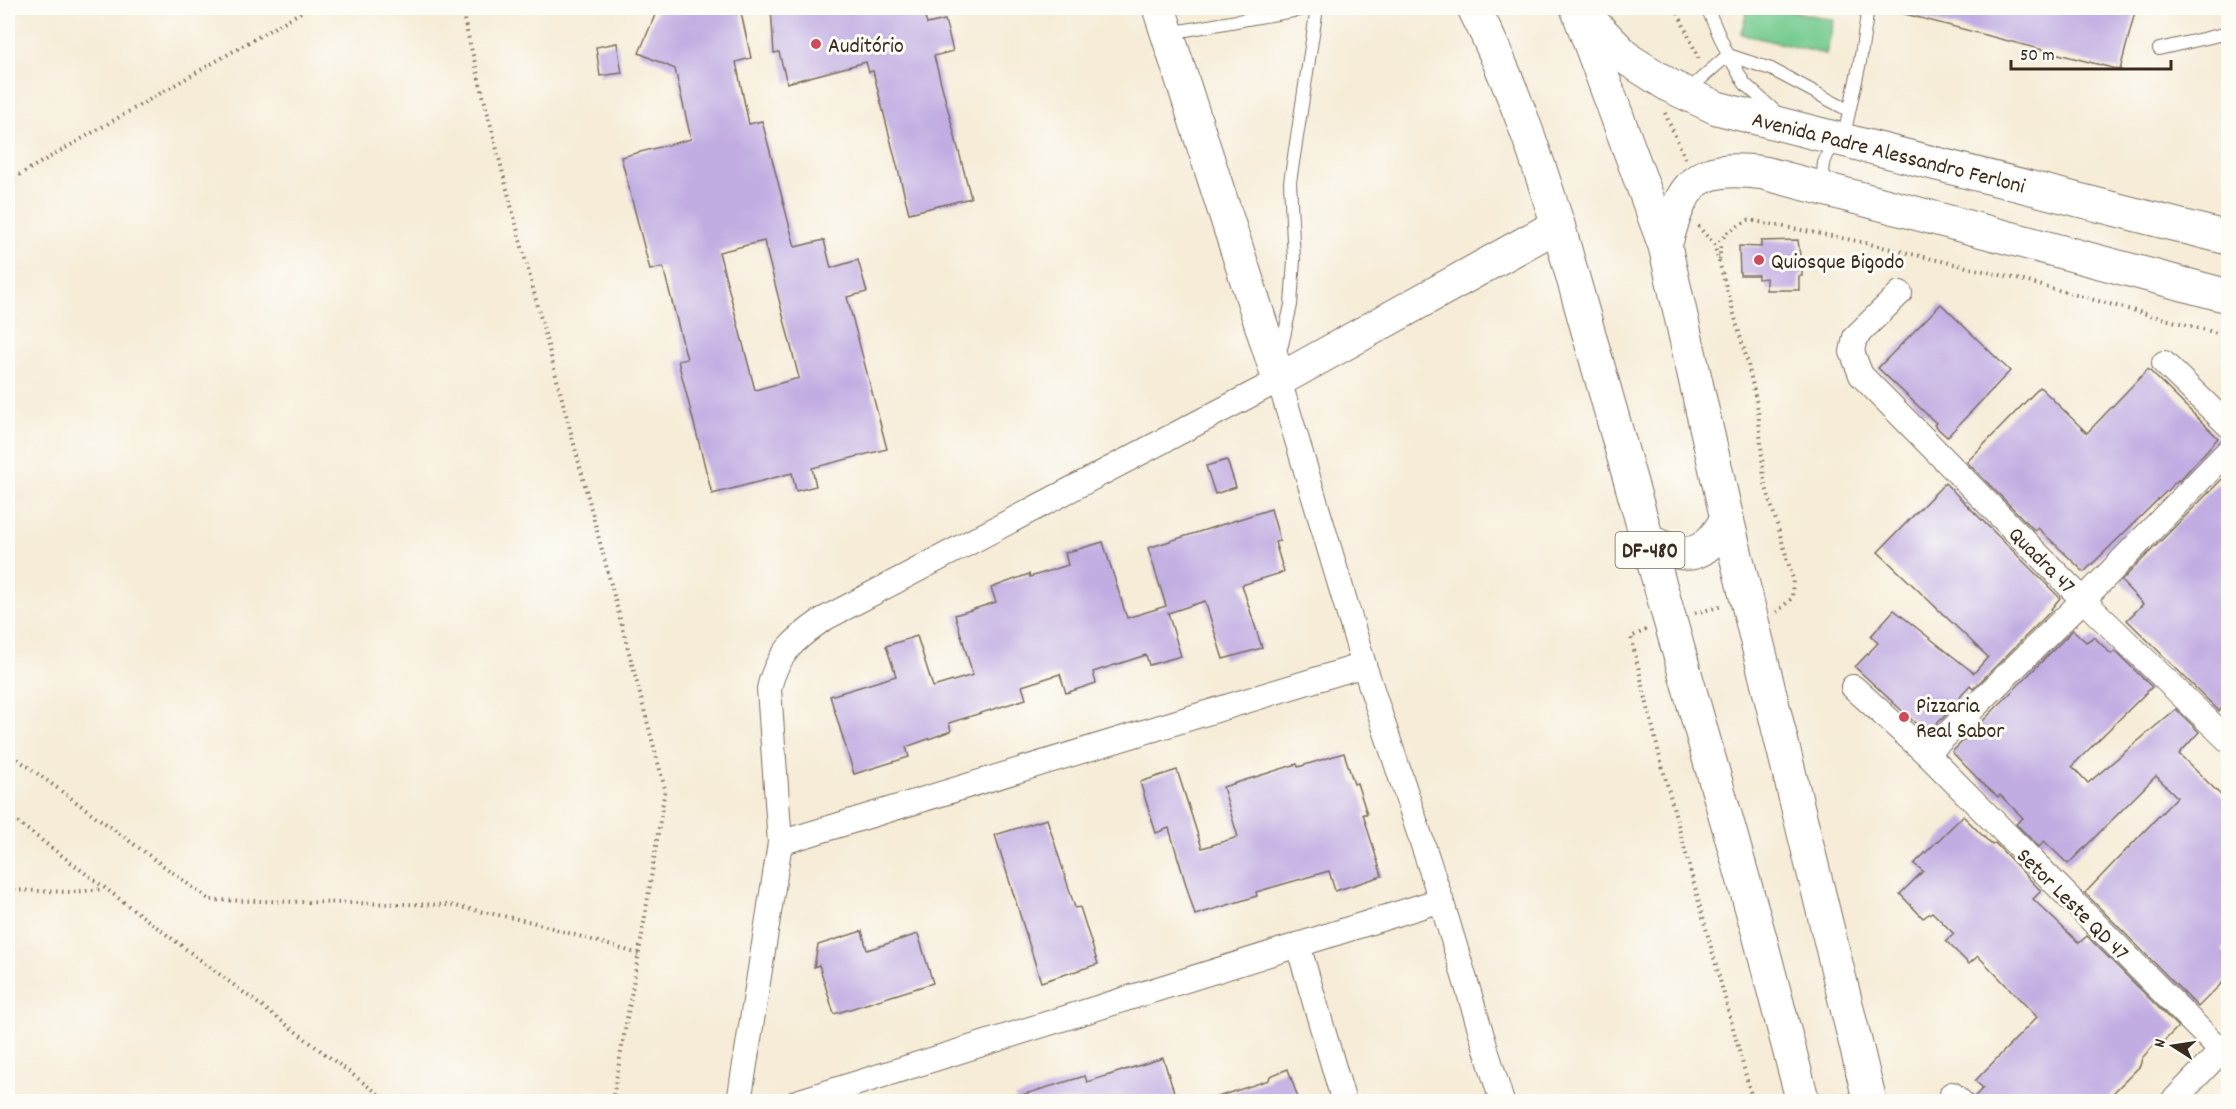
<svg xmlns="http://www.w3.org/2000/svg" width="2236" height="1109" viewBox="0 0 2236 1109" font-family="Dekko,sans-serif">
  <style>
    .green { fill: #74cb90; stroke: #587a57; stroke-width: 1.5 }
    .building { fill: #c1ade2; fill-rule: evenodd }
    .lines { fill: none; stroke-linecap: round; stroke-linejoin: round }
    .lane-casing { stroke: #7c6e5f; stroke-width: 14 }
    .street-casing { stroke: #7c6e5f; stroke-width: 26 }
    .secondary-casing { stroke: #7c6e5f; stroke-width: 35 }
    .primary-casing { stroke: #7c6e5f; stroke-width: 35 }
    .path { stroke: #7c6e5f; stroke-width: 4; stroke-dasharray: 1.5 4.5; stroke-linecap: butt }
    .lane { stroke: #fff; stroke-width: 12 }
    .street { stroke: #fff; stroke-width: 24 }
    .secondary { stroke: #fff; stroke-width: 33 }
    .primary { stroke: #fff; stroke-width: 33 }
    .poi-dot { fill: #d1495b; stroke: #fdfcf7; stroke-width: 2 }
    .labels { text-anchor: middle; stroke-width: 6; stroke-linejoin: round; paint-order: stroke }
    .shield { fill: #fdfcf7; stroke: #75695f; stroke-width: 1.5 }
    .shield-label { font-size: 21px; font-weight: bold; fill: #3b2a1e }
    .poi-label { font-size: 22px; fill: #3b2a1e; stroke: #fdfcf7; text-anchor: start }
    .street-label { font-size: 22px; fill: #3b2a1e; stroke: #fdfcf7 }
  </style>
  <rect width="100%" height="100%" fill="#fdfcf7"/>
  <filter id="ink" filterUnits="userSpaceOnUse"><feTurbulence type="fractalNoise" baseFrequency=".0167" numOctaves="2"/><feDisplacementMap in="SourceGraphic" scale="12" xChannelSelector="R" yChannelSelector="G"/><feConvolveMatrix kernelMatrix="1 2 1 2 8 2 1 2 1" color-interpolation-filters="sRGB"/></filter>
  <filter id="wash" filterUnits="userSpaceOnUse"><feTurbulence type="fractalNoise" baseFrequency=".008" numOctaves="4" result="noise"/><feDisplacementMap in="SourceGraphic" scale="24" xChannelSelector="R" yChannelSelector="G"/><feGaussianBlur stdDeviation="1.35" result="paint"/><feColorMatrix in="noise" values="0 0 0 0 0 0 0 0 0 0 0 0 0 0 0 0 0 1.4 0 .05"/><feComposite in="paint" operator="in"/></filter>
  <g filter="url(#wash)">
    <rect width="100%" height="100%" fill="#f6ecd7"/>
    <path class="green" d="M1748,8h31l55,12 -8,34 -85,-20z"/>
    <g id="blocks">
      <g class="building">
        <path d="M658,8h82l11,50 -15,4 13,62 13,-3 33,126 29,-7 7,28 27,-8 9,32 -20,5 40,152 -75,19 4,18 -20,5 -4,-18 -80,21 -34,-133 9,-2 -24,-92 -13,3 -29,-113 70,-18 -16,-70 -36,-16zM764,241l35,137 -44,12 -36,-138z"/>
        <path d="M771,8h151l5,16 18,-4 8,31 -19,5 37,142 -62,15 -36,-142 -4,1 -3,-10 -79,21 -8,-31 -5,1z"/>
        <path d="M1902,8h234l-16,62 -219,-57z"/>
        <path d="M617,43l5,30 -22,3 -4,-29z"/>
        <path d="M1798,240l2,16 2,1v19h-3v14h-33v-12l-8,1v-4h-18l-1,-29 22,1v-6z"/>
        <path d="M1941,304l69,67 -63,66 -13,-12 2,-2 -58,-55z"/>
        <path d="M2148,369l70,69 -39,43 -1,-1 -94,92 -46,-44 -3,3 -68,-69 73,-75 47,46z"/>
        <path d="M1227,460l9,27 -21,7 -9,-28z"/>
        <path d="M2229,472v229l-10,10 -92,-91 16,-16 -22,-23z"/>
        <path d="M1945,483l115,115 -9,11 1,1 -79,79 -3,-4 -27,33 -17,15 -71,-66 23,-24 -7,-7 23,-26 80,63 14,-16 -110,-105z"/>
        <path d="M1271,509l9,32 -5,1 9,30 -42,13 20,63 -39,11 -18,-58 -37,12 13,43 -32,9 -3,-10 -53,17 3,11 -30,10 -6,-19 -38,12 4,13 -77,24 2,8 -45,16 3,10 -55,17 -24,-78 66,-20 -10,-30 31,-10 16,51 40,-12 -18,-60 41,-13 -5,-14 38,-14 1,3 38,-12 -3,-12 38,-11 24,76 39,-12 -18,-58z"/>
        <path d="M2073,630l13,12 8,-5 17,17 4,-3 37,36 -80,79 16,17 88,-74 23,23 -20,22 50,49v140l-7,7 7,7v19l-31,31 -113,-114 92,-96 -21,-21 -88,88 -24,-23 -5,6 -23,-23 7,-6 -23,-23 -2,2 -16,-14 -30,-31z"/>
        <path d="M1344,753l10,31 3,-1 10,31h-4l19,62 -47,15 -6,-20 -73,21 1,4 -62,19 -26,-87 -13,5 -16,-51 37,-12 25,78 36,-11 -15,-50 74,-23 1,3z"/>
        <path d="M1963,816l29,29 3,-2 46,48 -8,8 46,44 8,-7 91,91 -15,15 -3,-3 -18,19 -2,8 -35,35h-130l-1,-4 9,-9 -8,-7 62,-64 -59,-61 -9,8 -23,-23 8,-7 -22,-22 -9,6 -23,-24 23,-23 -9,-7z"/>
        <path d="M1047,819l28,89 5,-1 18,57 -57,18 -46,-147z"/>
        <path d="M862,931l5,19 51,-16 15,49 -99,31 -15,-49 -5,2 4,-22z"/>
        <path d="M1163,1058l14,43h-161l-1,-4 70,-21 2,6z"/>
        <path d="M1288,1069l11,32h-85v-3l55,-18 1,-4z"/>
      </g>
    </g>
  </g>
  <g filter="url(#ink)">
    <use href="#blocks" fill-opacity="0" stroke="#7c6e5f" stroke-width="1.5"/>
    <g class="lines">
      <g class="lane-casing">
        <g id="lane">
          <path d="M1707,8l21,47 17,29 32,29"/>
          <path d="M1169,33l141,-25"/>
          <path d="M2159,49l69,-16"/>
          <path d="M1728,55l43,14 77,41"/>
          <path d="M1686,92l42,-37"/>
          <path d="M1830,185l-7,-12 1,-10 4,-10 15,-13 17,-78 8,-54"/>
          <path d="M1278,352l4,-7 9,-40 3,-45 -4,-78 27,-174"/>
        </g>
      </g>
      <g class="street-casing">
        <g id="street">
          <path d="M1900,293l-45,44 -3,15 9,23 222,225 145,140"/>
          <path d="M2164,363l64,62"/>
          <path d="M1853,687l74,67 301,304"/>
          <path d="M1927,754l156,-154 145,-149"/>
          <path d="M780,843l584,-178"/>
          <path d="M1298,945l143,-45"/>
          <path d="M1952,1094l9,8"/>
          <path d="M739,1102l41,-259 -11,-154c7,-34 26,-50 53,-69l457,-240 85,285 77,235 61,202"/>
          <path d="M797,1102l501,-157 46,157"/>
          <path d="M2172,1102l56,-58"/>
        </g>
      </g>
      <g class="secondary-casing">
        <g id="secondary">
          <path d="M1159,8l120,372 279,-155"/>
          <path d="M1578,8l51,52 41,26 47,22 511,130"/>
          <path d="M1665,246c18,-64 29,-82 99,-73l464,123"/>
        </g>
      </g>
      <g class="primary-casing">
        <g id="primary">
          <path d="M1474,8c36,71 60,141 84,217l202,713 43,164"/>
          <path d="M1577,8l88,238 62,273 143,583"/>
          <path d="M1647,540c41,21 56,19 80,-21"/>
        </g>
      </g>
      <g class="path">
        <path d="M461,8l51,201 153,580 -23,146 -30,167"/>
        <path d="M1676,8l23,52"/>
        <path d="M1665,113l20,45"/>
        <path d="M8,179h4l296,-171"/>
        <path d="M1698,226l16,18 33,116 11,49 6,71 29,99 -1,19 -15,14"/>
        <path d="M1720,260v-19l8,-9 21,-12 108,21 156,37 215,58"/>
        <path d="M1695,613l28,-7"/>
        <path d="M1646,630l-15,7 30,125 92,340"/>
        <path d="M8,752l202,148 240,5 82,17 107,32"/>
        <path d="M8,815l381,287"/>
        <path d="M8,890l65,2 30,-3"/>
      </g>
      <use href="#lane" class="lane"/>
      <use href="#street" class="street"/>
      <use href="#secondary" class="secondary"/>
      <use href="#primary" class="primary"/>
    </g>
  </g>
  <g class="poi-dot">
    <circle cx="816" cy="44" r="6"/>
    <circle cx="1759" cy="260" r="6"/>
    <circle cx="1904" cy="717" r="6"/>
  </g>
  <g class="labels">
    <rect class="shield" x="1615.5" y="532" width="69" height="36" rx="4.5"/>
    <g class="shield-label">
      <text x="1650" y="557">DF-480</text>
    </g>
    <g class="poi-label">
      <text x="828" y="52">Auditório</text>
      <text x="1771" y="268">Quiosque Bigodo</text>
      <text x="1916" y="712">Pizzaria<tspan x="1916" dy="25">Real Sabor</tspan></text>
    </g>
    <g class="street-label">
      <text transform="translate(1889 151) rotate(14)" y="8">Avenida Padre Alessandro Ferloni</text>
      <text transform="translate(2043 559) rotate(45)" y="8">Quadra 47</text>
      <text transform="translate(2074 903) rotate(45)" y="8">Setor Leste QD 47</text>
    </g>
  </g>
  <rect width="2236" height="1109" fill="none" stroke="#fdfcf7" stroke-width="30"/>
  <g transform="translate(2173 1046) rotate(282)" stroke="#fdfcf7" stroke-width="4.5" paint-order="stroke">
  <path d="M0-4.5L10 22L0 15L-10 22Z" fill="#3b2a1e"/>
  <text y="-9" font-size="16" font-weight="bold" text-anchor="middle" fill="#3b2a1e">N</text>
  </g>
  <path d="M2011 60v9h160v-9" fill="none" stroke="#3b2a1e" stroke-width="3"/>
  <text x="2020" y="60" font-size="18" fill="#3b2a1e" stroke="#fdfcf7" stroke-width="4.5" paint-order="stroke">50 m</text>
</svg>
